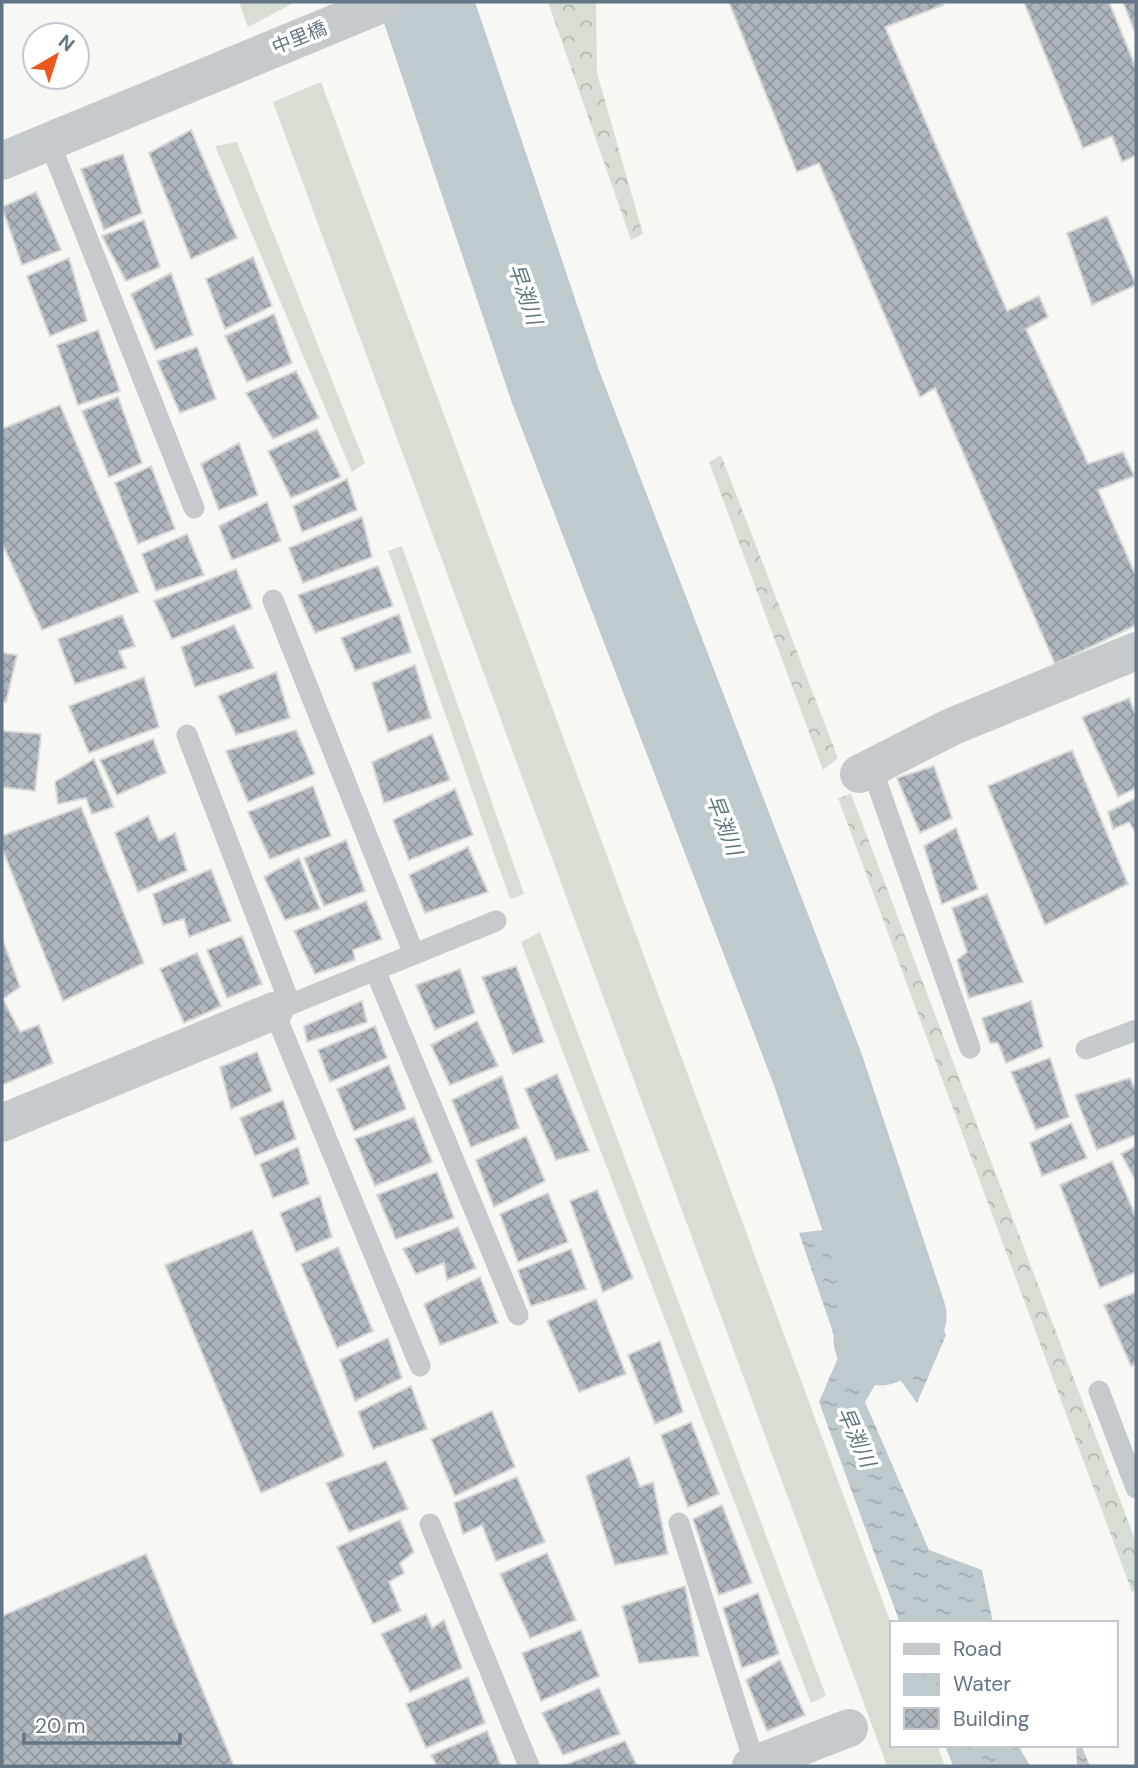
<svg xmlns="http://www.w3.org/2000/svg" width="1138" height="1768" viewBox="0 0 1138 1768" font-family="'DM Sans','Noto Sans JP',sans-serif">
  <style>
    .grass { fill: #d7dfd4 }
    .forest { fill: url(#forest-crowns) }
    .water { fill: url(#water-ripples) }
    .lines { fill: none; stroke-linecap: round; stroke-linejoin: round }
    .river { stroke: #bfcacf; stroke-width: 93 }
    .building { fill: url(#building-cross-hatch); stroke: #d8d8d6; stroke-width: 2 }
    .lane { stroke: #c6cacd; stroke-width: 21 }
    .street { stroke: #c6cacd; stroke-width: 38 }
    .labels { text-anchor: middle; stroke-width: 7; stroke-linejoin: round; paint-order: stroke }
    .street-label { font-size: 19px; fill: #647586; stroke: #fff }
    .water-label { font-size: 21px; font-style: italic; fill: #5f7783; stroke: #fff }
  </style>
  <defs>
    <pattern id="forest-crowns" width="20" height="18" patternUnits="userSpaceOnUse" patternTransform="scale(1.75)"><rect width="20" height="18" fill="#d7dfd4"/><path d="M2 6a3 3 0 1 1 6 0M12 15a3 3 0 1 1 6 0" fill="none" stroke="#b2b9b2"/></pattern>
    <pattern id="water-ripples" width="26" height="14" patternUnits="userSpaceOnUse" patternTransform="scale(1.75)"><rect width="26" height="14" fill="#bfcacf"/><path d="M2 4q2-2 4 0t4 0M15 11q2-2 4 0t4 0" fill="none" stroke="#9fa9ae"/></pattern>
    <pattern id="building-cross-hatch" width="8" height="8" patternUnits="userSpaceOnUse" patternTransform="scale(1.75)"><rect width="8" height="8" fill="#aeb5bc"/><path d="M0 0l8 8M0 8l8-8" fill="none" stroke="#91989e"/></pattern>
  </defs>
  <rect width="100%" height="100%" fill="#f7f7f3"/>
  <g class="grass">
    <path d="M239,2h52l1,2 -44,23z"/>
    <path d="M321,82l570,1542v121h46l8,21h-58l-614,-1664z"/>
    <path d="M237,142l128,321 -13,9 -137,-326z"/>
    <path d="M402,546l122,348 -14,5 -122,-348z"/>
    <path d="M540,932l286,764 -15,7 -290,-761z"/>
  </g>
  <g class="forest">
    <path d="M548,2h48l1,71 46,161 -12,6z"/>
    <path d="M721,455l117,303 -15,12 -114,-308z"/>
    <path d="M851,794l285,748v48l-4,2 -294,-794z"/>
  </g>
  <g class="water">
    <path d="M894,1221l52,114 -29,68 -29,-40 -23,39 64,148 53,20 11,53h-93l-81,-221 21,-49 -41,-120z"/>
    <path d="M945,1745h73l12,21h-77z"/>
    <path d="M1076,1745h5l9,21h-13z"/>
  </g>
  <g class="lines">
    <path class="river" d="M426,2l130,386 262,682 82,246 -20,23"/>
  </g>
  <g class="building">
    <path d="M729,2h211l3,3 -58,22 122,284 32,-15 9,21 -22,12 62,135 35,-12 11,24 -36,14 38,86v49l-81,39 -120,-276 -15,9 -101,-234 -22,9z"/>
    <path d="M1024,2h85l27,66v87l-14,7 -10,-26 -29,12z"/>
    <path d="M1123,2h13v33z"/>
    <path d="M191,130l46,108 -46,21 -42,-106z"/>
    <path d="M123,154l19,59 -38,17 -23,-61z"/>
    <path d="M36,192l25,58 -39,15 -20,-58z"/>
    <path d="M1107,216l29,69 -44,20 -25,-72z"/>
    <path d="M144,220l16,47 -34,14 -24,-45z"/>
    <path d="M253,257l19,49 -47,23 -19,-50z"/>
    <path d="M69,258l18,63 -37,15 -23,-60z"/>
    <path d="M171,273l22,62 -38,15 -24,-56z"/>
    <path d="M274,314l18,49 -45,19 -22,-46z"/>
    <path d="M98,330l22,61 -42,14 -21,-60z"/>
    <path d="M197,347l19,52 -36,14 -23,-52z"/>
    <path d="M296,371l23,47 -46,21 -27,-46z"/>
    <path d="M118,397l24,66 -33,14 -27,-66z"/>
    <path d="M60,405l79,187 -97,38 -40,-87v-114z"/>
    <path d="M317,429l24,48 -50,21 -23,-47z"/>
    <path d="M239,443l19,52 -39,15 -18,-46z"/>
    <path d="M151,466l24,63 -37,15 -23,-61z"/>
    <path d="M347,479l10,31 -55,22 -9,-26z"/>
    <path d="M267,502l14,39 -49,19 -13,-34z"/>
    <path d="M362,517l10,40 -69,26 -14,-35z"/>
    <path d="M187,534l17,41 -48,16 -14,-37z"/>
    <path d="M378,566l15,40 -78,27 -17,-38z"/>
    <path d="M236,569l16,39 -80,31 -18,-38z"/>
    <path d="M399,614l12,38 -56,19 -14,-33z"/>
    <path d="M122,615l13,31 -16,5 7,17 -51,16 -17,-45z"/>
    <path d="M234,625l20,43 -59,19 -14,-40z"/>
    <path d="M2,653l15,2 -11,47 -4,-1z"/>
    <path d="M415,665l16,53 -43,14 -16,-49z"/>
    <path d="M276,672l14,46 -54,17 -18,-39z"/>
    <path d="M144,677l15,50 -70,26 -20,-47z"/>
    <path d="M1129,698l7,18v72l-18,9 -36,-80z"/>
    <path d="M296,730l19,44 -67,28 -22,-51z"/>
    <path d="M2,731l39,3 -6,57 -33,-4z"/>
    <path d="M432,734l18,46 -66,23 -12,-41z"/>
    <path d="M153,739l13,34 -49,22 -17,-35z"/>
    <path d="M1072,750l56,134 -83,41 -57,-139z"/>
    <path d="M94,759l20,48 -22,7 -6,-16 -28,6 -3,-22z"/>
    <path d="M934,766l18,52 -32,15 -23,-55z"/>
    <path d="M313,786l18,50 -61,23 -22,-47z"/>
    <path d="M455,789l18,46 -64,25 -16,-40z"/>
    <path d="M1136,798v35l-7,-11 -16,7 -5,-17z"/>
    <path d="M81,807l63,156 -81,38 -61,-153v-12z"/>
    <path d="M148,816l11,25 16,-8 12,38 -49,21 -23,-59z"/>
    <path d="M956,828l22,61 -36,15 -18,-58z"/>
    <path d="M346,840l19,51 -41,15 -20,-48z"/>
    <path d="M468,847l20,45 -63,21 -16,-38z"/>
    <path d="M299,858l21,51 -35,11 -21,-43z"/>
    <path d="M211,869l20,52 -42,16 -5,-18 -21,6 -10,-31z"/>
    <path d="M987,894l36,88 -54,16 -12,-38 10,-8 -15,-44z"/>
    <path d="M366,901l16,38 -29,11 2,10 -40,14 -21,-43z"/>
    <path d="M242,936l20,48 -35,14 -20,-48z"/>
    <path d="M2,938l18,49 -17,12 17,33 19,-7 14,38 -51,22z"/>
    <path d="M197,953l24,53 -37,17 -24,-54z"/>
    <path d="M516,966l28,76 -31,12 -31,-77z"/>
    <path d="M460,969l15,44 -40,17 -19,-45z"/>
    <path d="M362,1001l5,21 -60,20 -3,-16z"/>
    <path d="M1031,1001l12,46 -37,16 -8,-20h-8l-8,-25z"/>
    <path d="M477,1021l21,45 -48,19 -19,-40z"/>
    <path d="M375,1026l12,32 -57,24 -12,-32z"/>
    <path d="M257,1052l15,39 -41,18 -11,-42z"/>
    <path d="M1050,1058l19,59 -33,13 -25,-58z"/>
    <path d="M389,1065l17,44 -52,22 -17,-42z"/>
    <path d="M557,1074l32,77 -33,9 -31,-71z"/>
    <path d="M502,1076l17,52 -48,19 -19,-47z"/>
    <path d="M1130,1078l6,13v44l-39,15 -22,-55z"/>
    <path d="M283,1100l13,39 -41,17 -15,-38z"/>
    <path d="M414,1117l18,45 -57,24 -20,-47z"/>
    <path d="M1071,1123l16,35 -45,18 -12,-33z"/>
    <path d="M526,1136l19,45 -51,26 -18,-47z"/>
    <path d="M1136,1146v35l-15,-27z"/>
    <path d="M298,1147l11,37 -36,14 -13,-34z"/>
    <path d="M1112,1161l24,56v55l-36,16 -40,-103z"/>
    <path d="M437,1172l17,46 -58,21 -19,-44z"/>
    <path d="M597,1190l36,88 -30,14 -33,-91z"/>
    <path d="M548,1193l20,49 -50,20 -18,-48z"/>
    <path d="M320,1196l12,41 -36,15 -16,-39z"/>
    <path d="M458,1227l18,41 -29,12 -3,-17 -28,11 -13,-25z"/>
    <path d="M252,1230l92,226 -83,37 -96,-228z"/>
    <path d="M338,1247l35,84 -36,17 -36,-84z"/>
    <path d="M571,1249l15,40 -55,17 -13,-36z"/>
    <path d="M480,1277l18,46 -58,22 -16,-41z"/>
    <path d="M1136,1292v72l-5,2 -27,-61z"/>
    <path d="M596,1299l30,75 -47,18 -32,-71z"/>
    <path d="M388,1338l14,40 -47,23 -15,-41z"/>
    <path d="M660,1341l23,71 -28,12 -27,-69z"/>
    <path d="M411,1386l16,43 -54,20 -15,-37z"/>
    <path d="M492,1411l23,56 -60,29 -24,-57z"/>
    <path d="M691,1422l28,72 -31,13 -27,-72z"/>
    <path d="M629,1457l11,30 13,-5 15,72 -53,11 -29,-89z"/>
    <path d="M386,1461l22,48 -59,23 -23,-49z"/>
    <path d="M517,1477l28,65 -49,19 -14,-36 -19,9 -9,-31z"/>
    <path d="M722,1505l30,78 -33,12 -26,-76z"/>
    <path d="M400,1520l14,32 -14,11 4,10 -15,9 12,29 -28,13 -36,-77z"/>
    <path d="M547,1553l29,67 -46,18 -30,-64z"/>
    <path d="M146,1554l88,212h-232v-150z"/>
    <path d="M685,1586l14,70 -60,7 -17,-57z"/>
    <path d="M758,1593l21,61 -37,14 -19,-60z"/>
    <path d="M426,1614l6,14 12,-8 18,48 -52,24 -29,-58z"/>
    <path d="M581,1630l18,46 -58,25 -19,-48z"/>
    <path d="M780,1660l25,55 -38,16 -21,-51z"/>
    <path d="M468,1677l17,46 -59,25 -20,-44z"/>
    <path d="M599,1688l21,46 -57,21 -21,-42z"/>
    <path d="M487,1731l14,35h-64l-6,-11z"/>
    <path d="M625,1741l12,25h-74z"/>
  </g>
  <g class="lines">
    <g class="lane">
      <path d="M49,141l145,367"/>
      <path d="M273,600l141,354"/>
      <path d="M187,735l103,269"/>
      <path d="M872,769l98,279"/>
      <path d="M375,970l143,345"/>
      <path d="M1086,1049l50,-19"/>
      <path d="M420,1366l-146,-355 222,-90"/>
      <path d="M1099,1391l37,97"/>
      <path d="M679,1523l76,242"/>
      <path d="M430,1524l99,242"/>
    </g>
    <g class="street">
      <path d="M2,161l385,-159"/>
      <path d="M859,774l92,-47 185,-76"/>
      <path d="M2,1123l272,-112"/>
      <path d="M751,1766l98,-38"/>
    </g>
  </g>
  <g class="labels">
    <g class="street-label">
      <text transform="translate(299 37) rotate(-22)" y="7">中里橋</text>
    </g>
    <g class="water-label">
      <text transform="translate(525 294) rotate(71)" y="7">早渕川</text>
      <text transform="translate(724 825) rotate(69)" y="7">早渕川</text>
      <text transform="translate(856 1437) rotate(66)" y="7">早渕川</text>
    </g>
  </g>
  <rect width="1138" height="1768" fill="none" stroke="#647586" stroke-width="7"/>
  <rect x="890" y="1621" width="228" height="126" fill="#ffffff" stroke="#c1c8cf" stroke-width="2"/>
  <rect x="904" y="1644" width="35" height="10" fill="#c6cacd" stroke="#c1c8cf" stroke-width="2"/>
  <text x="953" y="1656" font-size="21" fill="#647586">Road</text>
  <rect x="904" y="1674" width="35" height="21" fill="url(#water-ripples)" stroke="#c1c8cf" stroke-width="2"/>
  <text x="953" y="1691" font-size="21" fill="#647586">Water</text>
  <rect x="904" y="1708" width="35" height="21" fill="url(#building-cross-hatch)" stroke="#c1c8cf" stroke-width="2"/>
  <text x="953" y="1726" font-size="21" fill="#647586">Building</text>
  <g transform="translate(56 56) rotate(39)"><circle r="33" fill="#ffffff" stroke="#c1c8cf" stroke-width="2"/>
  <path d="M0-5L12 26L0 18L-12 26Z" fill="#ed561d"/>
  <text y="-10" font-size="19" font-weight="bold" text-anchor="middle" fill="#647586">N</text>
  </g>
  <path d="M24 1733v10h156v-10" fill="none" stroke="#647586" stroke-width="3.5"/>
  <text x="35" y="1733" font-size="21" fill="#647586" stroke="#ffffff" stroke-width="5" paint-order="stroke">20 m</text>
</svg>
